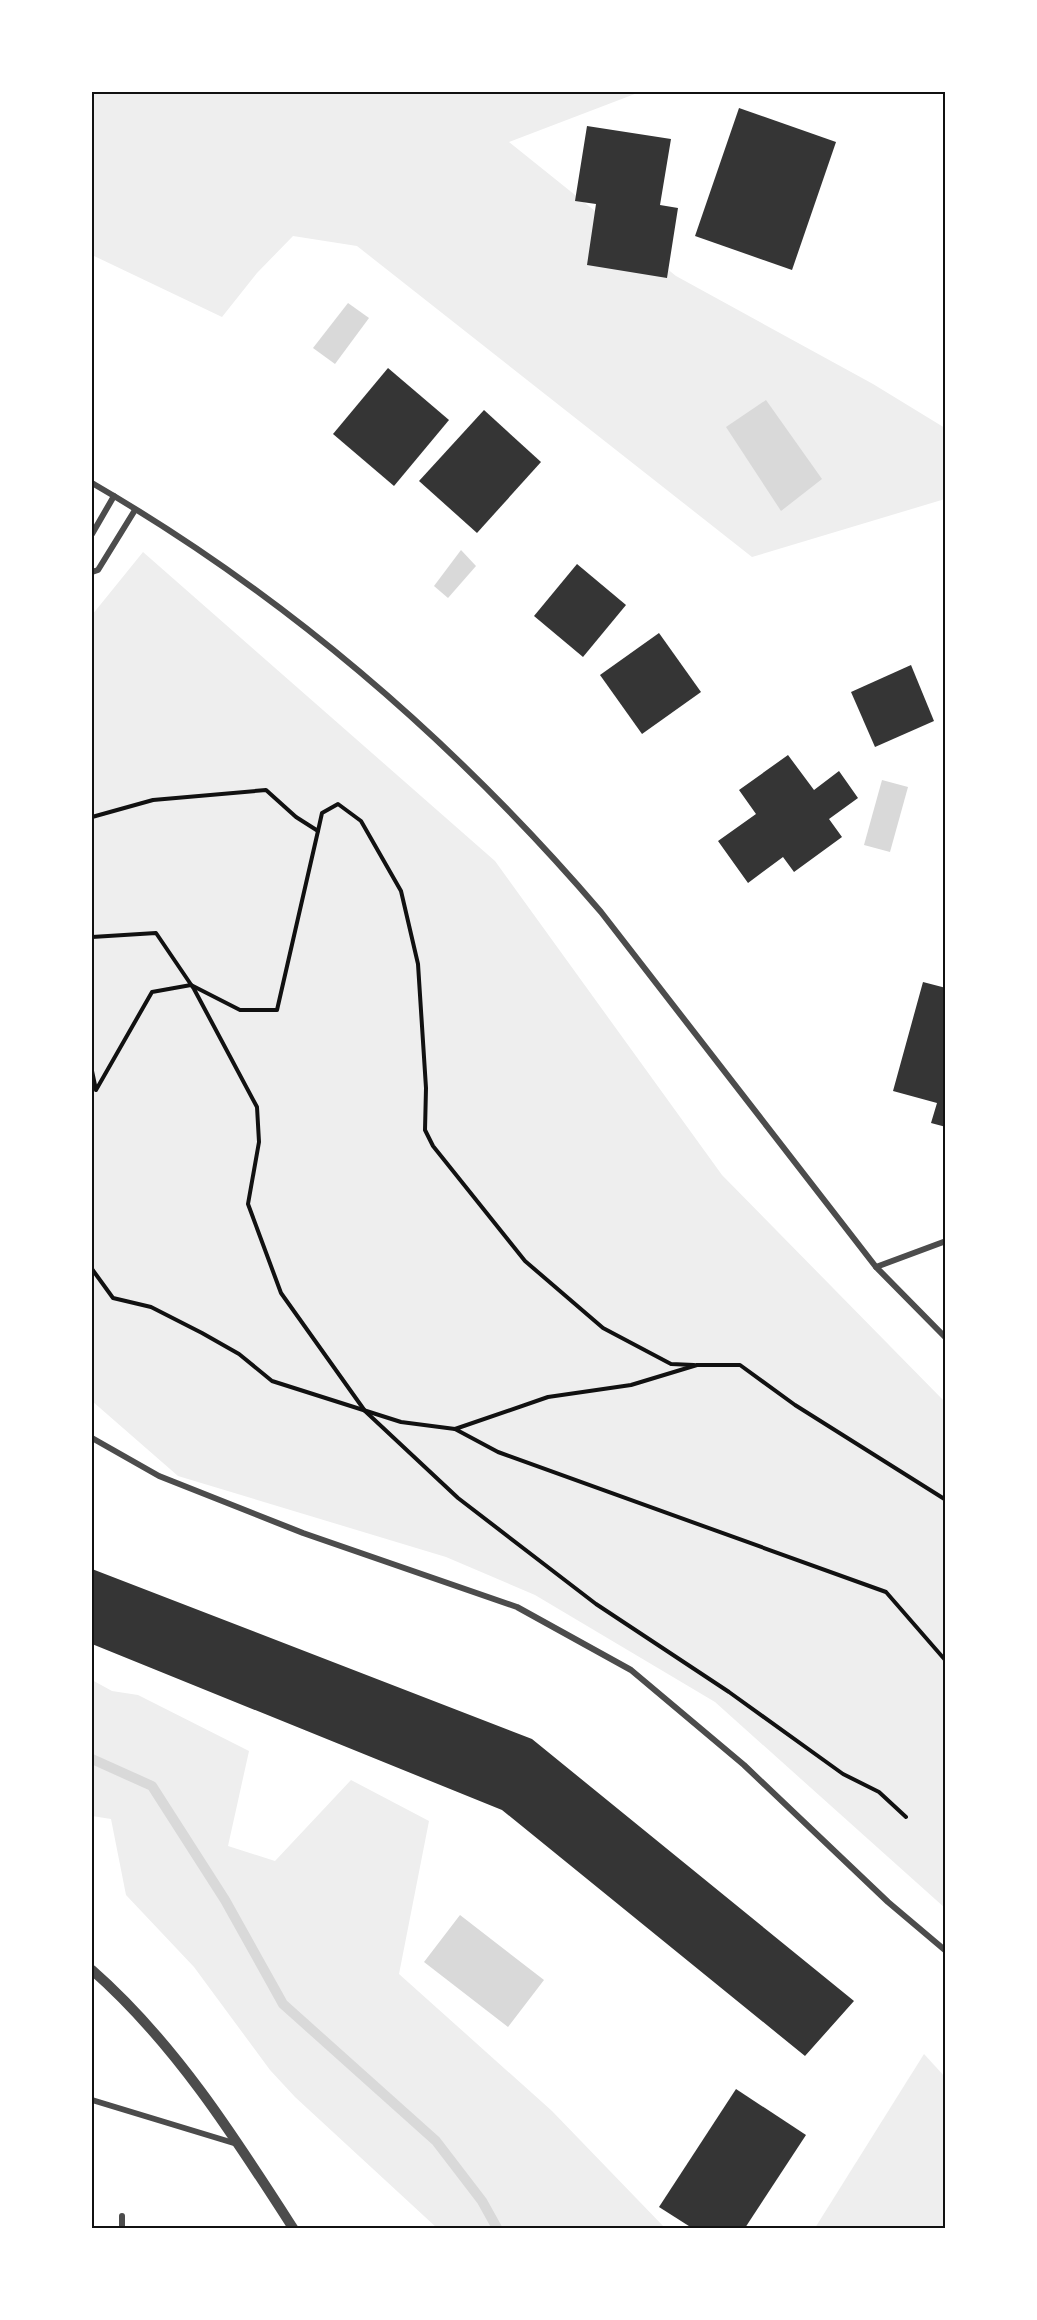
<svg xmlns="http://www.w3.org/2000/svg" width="1037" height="2320" viewBox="0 0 1037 2320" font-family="'Public Sans',sans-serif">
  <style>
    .green { fill: #eee }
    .water { fill: #d9d9d9 }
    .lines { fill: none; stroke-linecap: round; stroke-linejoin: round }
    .stream { stroke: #d9d9d9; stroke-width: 10 }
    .building { fill: #353535 }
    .path { stroke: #111; stroke-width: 4 }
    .minor { stroke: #4c4c4c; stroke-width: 6 }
    .tertiary { stroke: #4c4c4c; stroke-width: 10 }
    .neatline { fill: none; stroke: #111; stroke-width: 2 }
  </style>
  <rect width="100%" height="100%" fill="#fff"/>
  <g class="green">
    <path d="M92,92l101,2 447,-2 -131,50 167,134 197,108 72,44v71l-193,58 -395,-311 -64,-10 -36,37 -35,44 -130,-62z"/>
    <path d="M143,552l352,309 227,314 223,227v506l-230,-206 -180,-107 -89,-38 -268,-81 -86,-75v-786z"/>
    <path d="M92,1680l20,11 26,4 111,56 -21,95 47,15 76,-81 78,41 -30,153 153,137 113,117h-228l-142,-131 -25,-27 -76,-103 -68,-72 -15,-76 -19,-3z"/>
    <path d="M924,2054l21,23v151h-130z"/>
  </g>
  <g class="water">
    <path d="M348,303l21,15 -34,46 -22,-16z"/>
    <path d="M766,400l56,79 -41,32 -55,-84z"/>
    <path d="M461,550l15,16 -28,32 -14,-12z"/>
    <path d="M882,780l26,7 -18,65 -26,-7z"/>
    <path d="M460,1915l84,65 -36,47 -84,-65z"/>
  </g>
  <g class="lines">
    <path class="stream" d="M92,1759l60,27 73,114 58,104 153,137 46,60 15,27"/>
  </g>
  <g class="building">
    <path d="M739,108l97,34 -44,128 -97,-34z"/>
    <path d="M587,126l84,13 -11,66 18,3 -11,70 -80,-13 9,-61 -21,-3z"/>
    <path d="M388,368l61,52 -55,66 -61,-52z"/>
    <path d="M484,410l57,52 -64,71 -58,-52z"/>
    <path d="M577,564l49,41 -43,52 -49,-41z"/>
    <path d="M659,633l42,59 -59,42 -42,-59z"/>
    <path d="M911,665l23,56 -59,26 -24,-55z"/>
    <path d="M788,755l26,35 25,-19 19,27 -29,21 13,18 -48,35 -11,-15 -35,26 -30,-42 38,-27 -17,-24z"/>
    <path d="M923,982l23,6v139l-15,-4 6,-20 -44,-12z"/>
    <path d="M92,1569l440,170 322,262 -49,55 -303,-246 -410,-166z"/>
    <path d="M736,2089l70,46 -61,93h-53l-33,-21z"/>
  </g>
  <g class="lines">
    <g class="path">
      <path d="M92,817l61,-17 113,-10 30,27 22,14 4,-18 16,-9 23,17 40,70 17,73 8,124 -1,42 8,16 92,115 78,67 68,36 23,1"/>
      <path d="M92,937l64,-4 38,56 63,118 2,35 -11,62 33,89 84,118 93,87 138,106 133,88 114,82 36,18 27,25"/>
      <path d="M92,1071l4,19 56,-98 39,-7 49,25h37l41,-179"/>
      <path d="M92,1269l21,29 38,9 51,26 37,21 33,27 129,41 54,7"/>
      <path d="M946,1500l-151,-95 -55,-40h-43l-66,20 -83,12 -93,32 43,23 388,140 60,69"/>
    </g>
    <g class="minor">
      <path d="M92,483c193,112 364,260 509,429l275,355 70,71"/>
      <path d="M92,534l22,-38"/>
      <path d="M92,572l6,-2 37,-60"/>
      <path d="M876,1267l70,-26"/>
      <path d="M92,1438l67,38 144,57 214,74 114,63 113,95 144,137 58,49"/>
      <path d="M92,2100l145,44"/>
      <path d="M122,2216v12"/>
    </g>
    <path class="tertiary" d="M92,1970c82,72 142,166 201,258"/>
  </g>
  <rect width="1037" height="2320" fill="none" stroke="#ffffff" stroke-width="186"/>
  <rect x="93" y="93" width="851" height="2134" class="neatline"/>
</svg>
